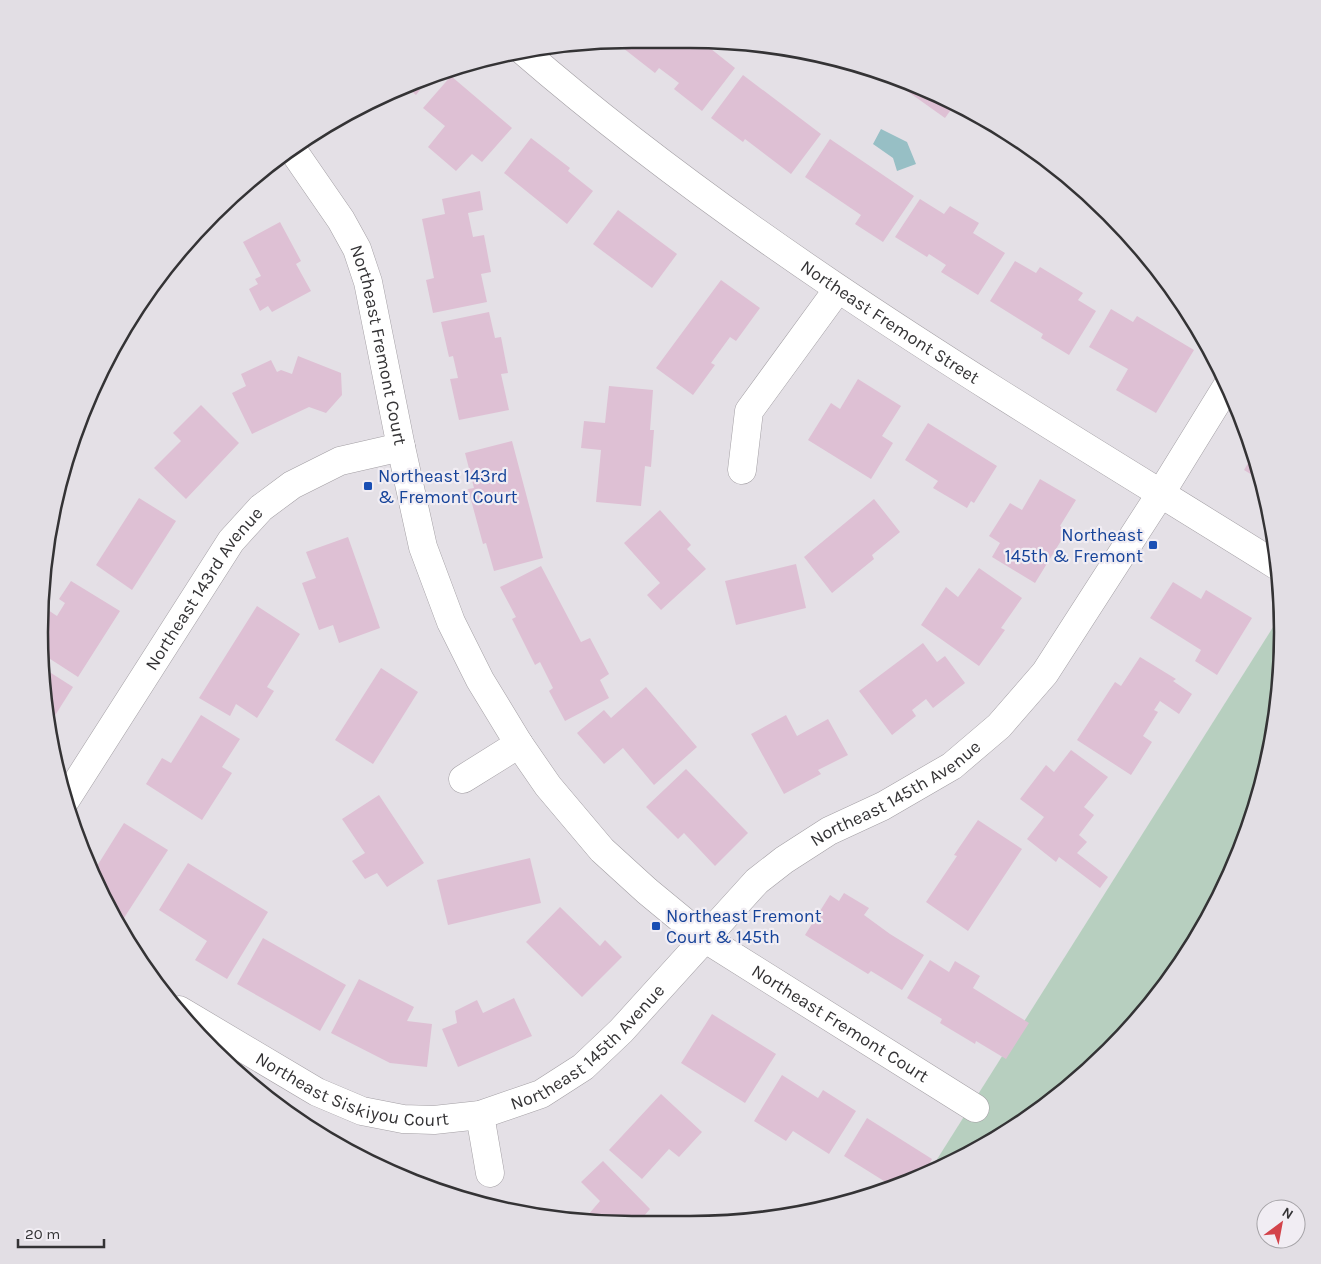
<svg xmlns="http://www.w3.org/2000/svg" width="1321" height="1264" viewBox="0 0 1321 1264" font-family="Karla,sans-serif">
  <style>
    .green { fill: #b7cfbf }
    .water { fill: #97bfc5 }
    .building { fill: #dec0d4 }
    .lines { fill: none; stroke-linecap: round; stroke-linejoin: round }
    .street-casing { stroke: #a39fa4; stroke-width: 29 }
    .street { stroke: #fff; stroke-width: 28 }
    .transit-dot { fill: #1a4fb4; stroke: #f1edf3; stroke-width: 2 }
    .labels { text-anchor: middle; stroke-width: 4.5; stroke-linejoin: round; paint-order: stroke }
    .street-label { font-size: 18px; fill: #343335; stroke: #f1edf3 }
    .transit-label { font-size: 18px; fill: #164399; stroke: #f1edf3; text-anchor: start }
    .rim { fill: none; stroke: #343335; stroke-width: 2.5 }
  </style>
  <rect width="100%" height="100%" fill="#e4e0e6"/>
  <path class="green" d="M1280,616l-3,93 -26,113 -48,106 -68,95 -85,79 -98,62 -23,8z"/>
  <path class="water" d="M881,129l26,13 9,22 -19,7 -4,-13 -20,-14z"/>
  <g class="building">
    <path d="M630,39l71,2 34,27 -33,43 -28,-22 5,-6 -20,-15 -4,5 -32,-25z"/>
    <path d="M743,75l78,59 -30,40 -46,-35 -2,3 -32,-24z"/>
    <path d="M431,76l-15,19 -12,-10 1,-1z"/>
    <path d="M451,76l61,52 -30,34 -10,-8 -16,17 -28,-24 17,-21 -22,-18z"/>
    <path d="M911,85l33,14 11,5 -10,14 -38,-27z"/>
    <path d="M531,138l39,30 -2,3 25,20 -26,33 -63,-51z"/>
    <path d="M830,139l84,57 -31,46 -28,-18 6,-9 -56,-38z"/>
    <path d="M1022,144l21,15 -1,2 -21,-15z"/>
    <path d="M480,191l3,19 -15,3 5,24 11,-2 7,37 -10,2 6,28 -54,11 -7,-33 8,-2 -12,-59 23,-5 -3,-15z"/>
    <path d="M920,199l24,15 6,-8 29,17 -6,10 32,20 -27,42 -37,-23 5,-7 -17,-11 -2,3 -32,-20z"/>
    <path d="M618,210l59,44 -25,34 -59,-44z"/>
    <path d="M280,222l21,39 -5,3 15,27 -39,21 -4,-6 -8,5 -11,-22 9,-5 -3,-5 6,-3 -18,-34z"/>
    <path d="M1015,261l21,12 4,-6 43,26 -5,7 18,11 -27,44 -28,-17 2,-4 -53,-33z"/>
    <path d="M721,280l39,28 -24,33 -6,-4 -19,26 4,2 -22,30 -37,-27z"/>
    <path d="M1111,309l22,13 4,-6 57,34 -38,63 -40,-23 12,-21 -39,-22z"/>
    <path d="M489,312l6,26 6,-1 7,36 -7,1 8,36 -50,10 -9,-41 8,-1 -5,-22 -4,1 -8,-35z"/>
    <path d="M298,356l43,17 1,22 -16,18 -17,-6 -57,27 -20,-41 14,-7 -5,-12 30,-14 6,12 4,-2 11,4z"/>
    <path d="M858,379l43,27 -19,30 11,7 -22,36 -63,-39 23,-37 9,6z"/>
    <path d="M609,386l44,4 -3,40h4l-3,37 -6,-1 -4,40 -45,-4 5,-52 -20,-2 3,-27 21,2z"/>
    <path d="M201,405l38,38 -53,56 -32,-31 27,-27 -8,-8z"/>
    <path d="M928,423l69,43 -23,37 -3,-2 -4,7 -34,-20 5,-7 -33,-21z"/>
    <path d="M512,441l31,117 -49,13 -8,-28 -3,1 -15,-55 6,-1 -9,-35z"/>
    <path d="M1253,455l9,23v3l-18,-11z"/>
    <path d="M1040,479l36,21 -16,26 7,5 -32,52 -43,-26 8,-14 -11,-7 21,-33 12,7z"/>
    <path d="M139,498l37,23 -44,69 -36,-25z"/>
    <path d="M874,499l26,33 -28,23 2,4 -42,34 -28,-36z"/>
    <path d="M660,510l31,35 -4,4 19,20 -45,41 -14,-15 13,-12 -36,-40z"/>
    <path d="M348,537l32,91 -41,15 -6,-18 -14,5 -17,-47 14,-5 -10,-26z"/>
    <path d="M796,564l10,44 -70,17 -11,-44z"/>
    <path d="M541,566l40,76 9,-4 19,36 -9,6 9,18 -44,23 -16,-30 4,-3 -13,-26 -5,3 -23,-46 4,-2 -16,-30z"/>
    <path d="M979,568l43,30 -21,30 4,2 -26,36 -58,-41 25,-38 12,10z"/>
    <path d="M71,581l49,30 -42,66 -37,-24 1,-47 15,10 8,-13 -6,-4z"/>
    <path d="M1173,582l28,17 5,-9 46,28 -35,57 -22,-14 6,-11 -51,-32z"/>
    <path d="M257,606l43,28 -33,53 7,4 -17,27 -21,-14 -6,12 -31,-18z"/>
    <path d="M923,643l14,19 8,-6 20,27 -32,25 -7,-9 -14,11 4,6 -24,19 -33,-44z"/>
    <path d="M1140,657l36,22 -3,2 19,13 -13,20 -19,-13 -6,9 4,2 -15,24 9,6 -21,33 -54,-35 38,-58 6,4z"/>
    <path d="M40,666l33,21 -24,38 -9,-54z"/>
    <path d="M381,668l37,24 -45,72 -38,-24z"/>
    <path d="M646,687l51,60 -43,38 -31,-37 -19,16 -27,-31 27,-23 7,8z"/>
    <path d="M201,715l39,24 -18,28 10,6 -30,47 -56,-36 16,-26 9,5z"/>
    <path d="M786,715l11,21 31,-17 20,36 -30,15 3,4 -37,20 -33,-60z"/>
    <path d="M1071,750l37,27 -24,30 10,8 -15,20 8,7 -10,11 31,24 -8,11 -41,-31 -3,5 -29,-23 17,-22 -24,-18 26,-34 8,7z"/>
    <path d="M686,769l62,64 -33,33 -31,-33 -6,6 -32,-32z"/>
    <path d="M379,795l45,68 -37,24 -10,-14 -12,6 -13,-18 13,-8 -23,-34z"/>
    <path d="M978,820l44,29 -54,82 -42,-29 31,-46 -3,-1z"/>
    <path d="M124,823l44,27 -46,71 -9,-6 -13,-20 -8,-21z"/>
    <path d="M530,858l11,45 -93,22 -11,-45z"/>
    <path d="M188,863l80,49 -41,67 -32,-19 12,-19 -48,-31z"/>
    <path d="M844,893l25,15 -5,7 26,19 34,21 -22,35 -31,-19 -3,3 -63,-39 25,-40 9,6z"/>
    <path d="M560,907l40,39 5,-6 17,17 -40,40 -56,-55z"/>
    <path d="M263,938l83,47 -26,46 -83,-47z"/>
    <path d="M930,960l19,12 6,-11 25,15 -7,12 56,35 -23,36 -30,-18 -1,3 -35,-21 2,-4 -35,-21z"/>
    <path d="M359,979l55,28 -7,14 25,3 -5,43 -37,-4 -59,-30z"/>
    <path d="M514,998l18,38 -74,31 -16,-38 15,-6 -2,-12 22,-11 6,13z"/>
    <path d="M712,1014l64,40 -31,49 -64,-40z"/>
    <path d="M782,1075l36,23 5,-8 33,21 -27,43 -36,-23 -7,10 -32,-20z"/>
    <path d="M661,1094l41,38 -23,25 -10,-8 -27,30 -33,-29z"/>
    <path d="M867,1118l65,41 -9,16 -31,11 -48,-30z"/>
    <path d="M603,1161l47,48 -13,15h-44l-11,-2 18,-21 -19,-19z"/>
  </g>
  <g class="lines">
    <g class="street-casing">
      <g id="street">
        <path id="s1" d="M522,50c231,200 496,354 754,515"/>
        <path id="s2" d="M292,149l49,71 16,29 11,33 33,165 22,100 28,75 29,58 39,64 29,42 54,64 45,41 57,47 271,170"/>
        <path d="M742,470l7,-59 89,-122"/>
        <path d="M463,779l56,-35"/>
        <path id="s3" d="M65,801l166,-260 30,-33 31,-23 48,-24 61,-14"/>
        <path id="s4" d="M179,1010l138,82 45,19 41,8 31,1 46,-5 61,-21 42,-27 38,-36 136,-150 27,-21 45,-29 54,-25 69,-40 47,-40 46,-53 116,-180 66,-107"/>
        <path d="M480,1115l10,58"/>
      </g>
    </g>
    <use href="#street" class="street"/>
  </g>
  <g class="transit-dot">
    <rect x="363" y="481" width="10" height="10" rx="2.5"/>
    <rect x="1148" y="540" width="10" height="10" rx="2.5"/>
    <rect x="651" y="921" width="10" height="10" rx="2.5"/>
  </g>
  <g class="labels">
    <g class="street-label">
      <text dy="6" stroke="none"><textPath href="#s1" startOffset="458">Northeast Fremont Street</textPath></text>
      <text dy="6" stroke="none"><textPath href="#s2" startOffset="218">Northeast Fremont Court</textPath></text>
      <text dy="6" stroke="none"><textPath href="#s3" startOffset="254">Northeast 143rd Avenue</textPath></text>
      <text dy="6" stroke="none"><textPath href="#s4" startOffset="862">Northeast 145th Avenue</textPath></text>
      <text dy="6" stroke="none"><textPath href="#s2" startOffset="1075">Northeast Fremont Court</textPath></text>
      <text dy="6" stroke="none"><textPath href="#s4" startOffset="458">Northeast 145th Avenue</textPath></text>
      <text dy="6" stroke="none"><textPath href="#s4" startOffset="194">Northeast Siskiyou Court</textPath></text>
    </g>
    <g class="transit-label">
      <text x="378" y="482">Northeast 143rd<tspan x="378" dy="21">&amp; Fremont Court</tspan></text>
      <text x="1143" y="541" text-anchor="end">Northeast<tspan x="1143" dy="21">145th &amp; Fremont</tspan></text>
      <text x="666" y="922">Northeast Fremont<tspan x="666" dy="21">Court &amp; 145th</tspan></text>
    </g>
  </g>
  <path d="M0 0H1321V1264H0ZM632 48H690A584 584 0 0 1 1274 632V632A584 584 0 0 1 690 1216H632A584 584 0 0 1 48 632V632A584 584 0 0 1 632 48Z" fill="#e2dee4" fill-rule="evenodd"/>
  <path class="rim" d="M632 48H690A584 584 0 0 1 1274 632V632A584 584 0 0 1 690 1216H632A584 584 0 0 1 48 632V632A584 584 0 0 1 632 48Z"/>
  <g transform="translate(1281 1224) rotate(32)"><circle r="24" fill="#f1edf3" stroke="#a5a3a7"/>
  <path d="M0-4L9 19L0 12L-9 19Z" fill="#d3434a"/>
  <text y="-8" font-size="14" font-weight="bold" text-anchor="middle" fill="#343335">N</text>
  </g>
  <path d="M18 1239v8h86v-8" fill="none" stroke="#343335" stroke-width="2.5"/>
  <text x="25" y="1239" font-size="15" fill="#343335" stroke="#f1edf3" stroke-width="4" paint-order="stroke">20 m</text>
</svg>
